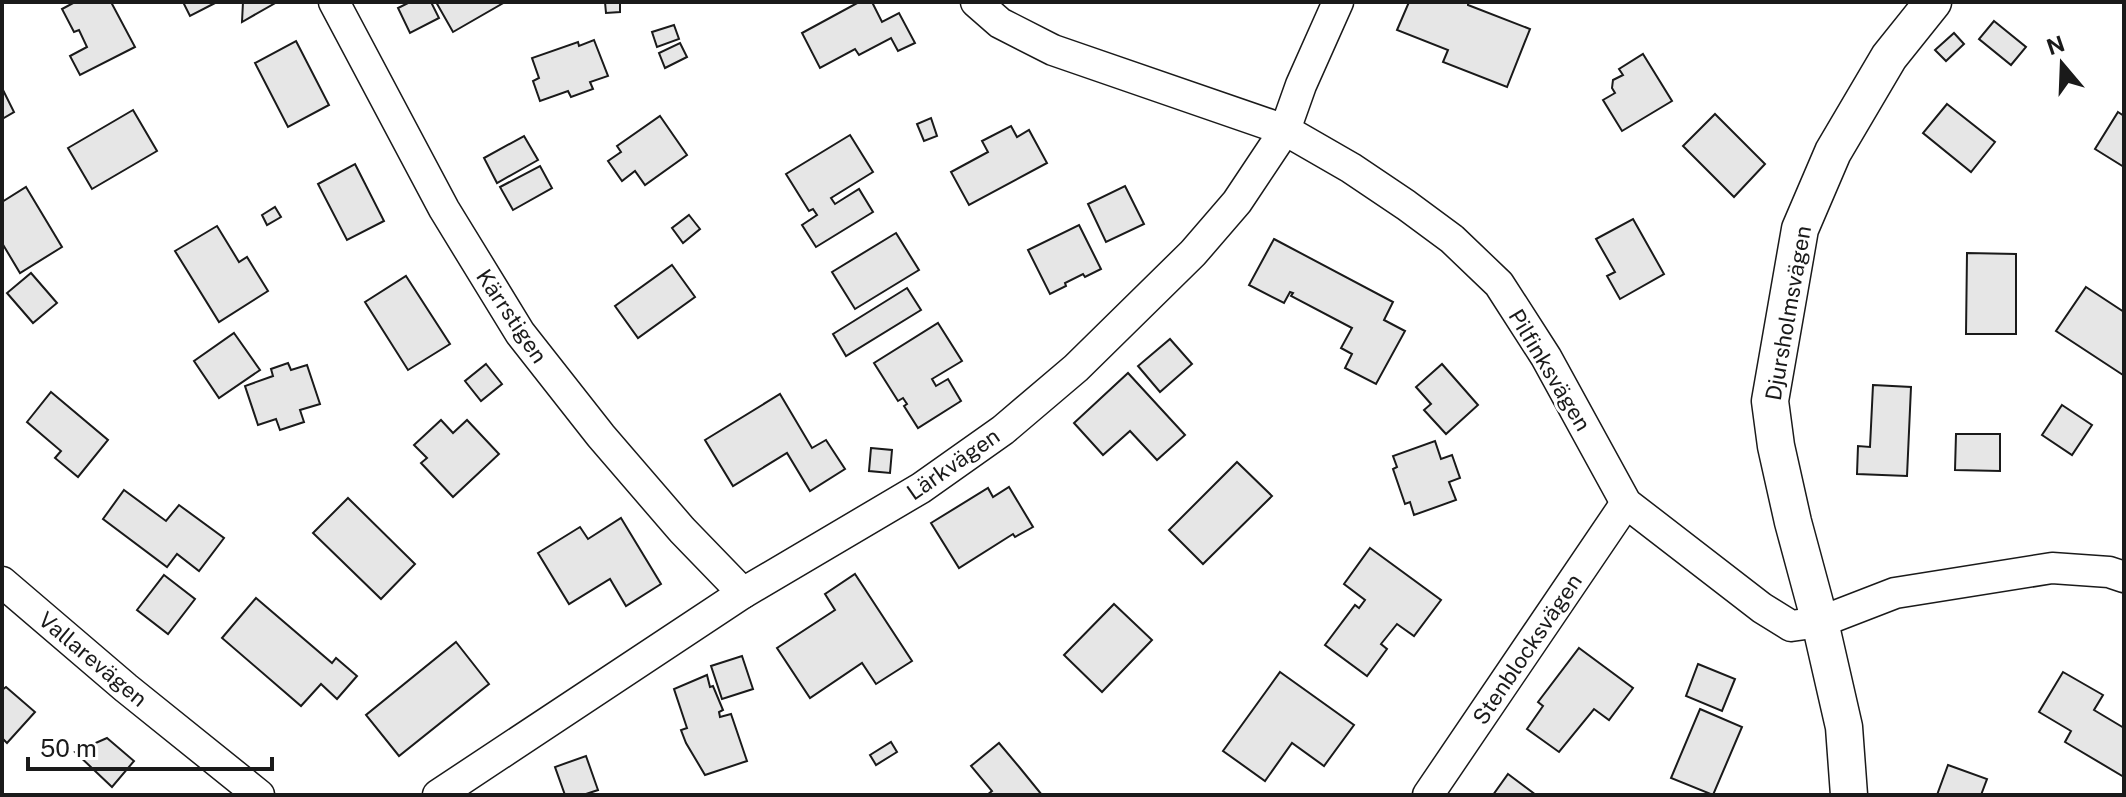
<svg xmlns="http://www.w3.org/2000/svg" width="2126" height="797" viewBox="0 0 2126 797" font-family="'Public Sans',sans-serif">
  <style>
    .building { fill: #e6e6e6; stroke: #1a1a1a; stroke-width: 2 }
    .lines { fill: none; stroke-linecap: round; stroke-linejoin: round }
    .minor-casing { stroke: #1a1a1a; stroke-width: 33 }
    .tertiary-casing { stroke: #1a1a1a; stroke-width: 39 }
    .minor { stroke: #fff; stroke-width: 30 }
    .tertiary { stroke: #fff; stroke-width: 36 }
    .labels { text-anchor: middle; stroke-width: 6; stroke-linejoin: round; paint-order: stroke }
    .street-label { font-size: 22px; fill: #1a1a1a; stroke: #fff }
  </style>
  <rect width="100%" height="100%" fill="#fff"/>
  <g class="building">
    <path d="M75,2h36l24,45 -55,28 -10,-19 17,-9 -8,-17 -5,2 -12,-23z"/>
    <path d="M183,2h34l-27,14z"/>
    <path d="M243,2h34l-35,20z"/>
    <path d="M410,2h21l8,16 -29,15 -12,-25z"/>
    <path d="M436,2h69l-52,30z"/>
    <path d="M605,2h15v10l-14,1z"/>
    <path d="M859,2h13l10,20 17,-9 16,30 -17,8 -7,-13 -32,17 -4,-6 -35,19 -18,-35z"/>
    <path d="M1409,2h59v3l62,24 -23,58 -64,-25 5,-12 -51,-20z"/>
    <path d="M1994,21l32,26 -15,18 -32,-26z"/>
    <path d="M674,25l5,14 -22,8 -5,-15z"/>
    <path d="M1954,33l10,11 -18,17 -11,-11z"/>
    <path d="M594,40l14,36 -18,6 3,7 -22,8 -3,-6 -28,10 -7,-20 6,-3 -7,-20 46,-16 1,4z"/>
    <path d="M296,41l33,64 -41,22 -33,-64z"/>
    <path d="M680,43l7,14 -22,11 -6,-15z"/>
    <path d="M1643,54l29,47 -50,30 -19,-31 12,-7 -3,-5 1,-8 10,-5 -4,-6z"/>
    <path d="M2,88l12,24 -12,7z"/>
    <path d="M1947,104l48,38 -24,30 -48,-39z"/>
    <path d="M133,110l24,41 -65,38 -24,-41z"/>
    <path d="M2118,112l6,4v51l-29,-18z"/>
    <path d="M1715,114l50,50 -31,33 -51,-51z"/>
    <path d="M660,116l27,39 -42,30 -10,-14 -13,10 -14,-20 13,-9 -4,-6z"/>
    <path d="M931,118l6,18 -13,5 -7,-17z"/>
    <path d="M1011,126l6,11 12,-7 18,33 -78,42 -18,-33 37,-20 -6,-11z"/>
    <path d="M850,135l23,37 -42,26 4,6 24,-15 14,23 -57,35 -14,-22 15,-10 -4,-6 -4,2 -23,-37z"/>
    <path d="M524,136l14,24 -41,23 -13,-25z"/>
    <path d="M355,164l29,57 -37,19 -29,-56z"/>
    <path d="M540,166l12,22 -39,22 -13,-23z"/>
    <path d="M1125,186l19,38 -38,18 -18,-38z"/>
    <path d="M26,187l36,60 -42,26 -18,-30v-41z"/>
    <path d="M275,207l6,10 -14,8 -5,-10z"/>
    <path d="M689,215l11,14 -17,14 -11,-15z"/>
    <path d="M1633,219l31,55 -44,25 -13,-23 8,-4 -19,-33z"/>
    <path d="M1079,225l22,44 -16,8 -2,-3 -18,9 1,3 -16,8 -22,-44z"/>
    <path d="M217,226l22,36 8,-5 21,34 -49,31 -44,-71z"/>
    <path d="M896,233l23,37 -64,39 -23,-37z"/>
    <path d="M1274,239l119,63 -9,18 21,11 -29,53 -31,-16 7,-14 -11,-6 11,-20 -61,-32 2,-3 -3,-1 -6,11 -35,-18z"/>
    <path d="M1967,253l49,1v80h-50z"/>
    <path d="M672,265l23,32 -57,41 -23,-32z"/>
    <path d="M31,273l26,30 -24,20 -26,-30z"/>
    <path d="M406,276l44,68 -42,26 -43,-68z"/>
    <path d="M2086,287l38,25 -1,63 -67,-44z"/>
    <path d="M907,288l14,22 -75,46 -13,-22z"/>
    <path d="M938,323l24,38 -30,18 4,7 12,-7 13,22 -43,27 -14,-22 3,-2 -4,-6 -5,3 -24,-38z"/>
    <path d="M234,333l26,37 -41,28 -25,-37z"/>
    <path d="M1170,339l22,25 -32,28 -22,-26z"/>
    <path d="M288,363l3,7 16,-5 13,39 -20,6 4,12 -24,8 -4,-11 -18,6 -13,-39 28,-10 -2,-7z"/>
    <path d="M486,364l16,20 -21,17 -16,-20z"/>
    <path d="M1442,364l36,41 -32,29 -22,-24 7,-6 -15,-17z"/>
    <path d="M1128,373l57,62 -28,25 -27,-29 -27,24 -29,-32z"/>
    <path d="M1873,385l38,2 -4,89 -50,-2 1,-28 12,1z"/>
    <path d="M51,392l57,48 -30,37 -23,-19 6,-7 -34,-29z"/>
    <path d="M780,394l32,54 14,-8 19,29 -35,22 -23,-38 -54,33 -28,-46z"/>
    <path d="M2062,405l30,20 -20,30 -30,-20z"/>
    <path d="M441,420l12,13 14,-13 32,34 -46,43 -32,-34 6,-5 -13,-13z"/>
    <path d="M1956,434h44v37l-45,-1z"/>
    <path d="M1435,441l6,18 11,-4 8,23 -11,4 7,18 -42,15 -4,-13 -5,2 -12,-35 4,-2 -4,-11z"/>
    <path d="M871,448l21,2 -2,23 -21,-2z"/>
    <path d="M1237,462l35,34 -69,68 -34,-34z"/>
    <path d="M1009,487l24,40 -18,10 -2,-3 -54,34 -28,-45 57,-35 5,9z"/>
    <path d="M124,490l42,31 13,-16 45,33 -25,33 -22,-17 -10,13 -64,-48z"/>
    <path d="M348,498l67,66 -34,35 -68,-66z"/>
    <path d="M621,518l40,66 -35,22 -16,-27 -41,25 -31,-51 42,-26 8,12z"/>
    <path d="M1370,548l71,52 -27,36 -17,-12 -16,20 6,5 -20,27 -42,-31 30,-40 4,3 6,-8 -21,-16z"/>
    <path d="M855,574l57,87 -36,23 -14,-21 -52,35 -33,-50 58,-38 -10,-16z"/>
    <path d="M164,575l31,24 -27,35 -31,-24z"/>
    <path d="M256,598l76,65 4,-5 21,18 -20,23 -16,-15 -20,22 -79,-68z"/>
    <path d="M1114,604l38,36 -50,52 -38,-37z"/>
    <path d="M456,642l33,42 -90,72 -33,-41z"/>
    <path d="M1579,648l54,40 -24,32 -15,-11 -35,43 -32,-23 16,-23 -5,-4z"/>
    <path d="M742,656l11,33 -31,10 -11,-33z"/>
    <path d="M1698,664l37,15 -13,32 -36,-15z"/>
    <path d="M1280,672l74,53 -30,41 -32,-23 -27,38 -42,-30z"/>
    <path d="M2063,672l40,23 -9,15 30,18v49l-59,-35 6,-11 -32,-19z"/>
    <path d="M707,675l3,12 3,-1 10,24 -4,2 1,5 11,-3 16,47 -42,14 -19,-32 -5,-13 6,-2 -13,-39z"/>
    <path d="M6,687l29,25 -28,31 -5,-5v-48z"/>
    <path d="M1700,709l42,18 -29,68 -42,-17z"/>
    <path d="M107,738l27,23 -22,26 -37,-35z"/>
    <path d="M891,742l6,10 -21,13 -6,-10z"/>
    <path d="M999,743l21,25 22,27h-55l5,-4 -21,-25z"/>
    <path d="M586,756l12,34 -15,5h-18l-10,-28z"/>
    <path d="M1948,765l39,14 -6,16h-44z"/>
    <path d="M1508,774l28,21h-43z"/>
  </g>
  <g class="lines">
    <g class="minor-casing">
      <g id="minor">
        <path d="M334,2l110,207 76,124 81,103 81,94 61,63"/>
        <path d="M976,2l24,21 53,27 232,80 66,38 55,37 46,34 47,45 47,73 80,146 136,105 29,18 29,-4 75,-29 157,-25 57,4 15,5"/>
        <path d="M2,582l124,106 133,107"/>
        <path d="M438,795l305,-202 178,-105 82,-58 73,-62 117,-115 44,-51 48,-72 16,-45 37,-83"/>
        <path d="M1428,795l198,-292"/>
      </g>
    </g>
    <g class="tertiary-casing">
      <path id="tertiary" d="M1849,795l-5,-68 -24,-105 -27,-100 -17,-76 -6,-45 30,-172 33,-77 56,-95 44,-55"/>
    </g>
    <use href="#minor" class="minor"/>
    <use href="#tertiary" class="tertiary"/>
  </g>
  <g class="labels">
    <g class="street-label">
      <text transform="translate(1788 313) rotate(-80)" y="8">Djursholmsvägen</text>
      <text transform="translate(512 316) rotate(56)" y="8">Kärrstigen</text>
      <text transform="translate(1550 370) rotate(59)" y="8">Pilfinksvägen</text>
      <text transform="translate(953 464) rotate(-35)" y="8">Lärkvägen</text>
      <text transform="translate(1527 649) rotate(-56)" y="8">Stenblocksvägen</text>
      <text transform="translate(93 659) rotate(40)" y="8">Vallarevägen</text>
    </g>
  </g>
  <rect width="2126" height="797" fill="none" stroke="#1a1a1a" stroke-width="8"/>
  <g transform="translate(2062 64) rotate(341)" stroke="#ffffff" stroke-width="6" paint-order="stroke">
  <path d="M0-6L14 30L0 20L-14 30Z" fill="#1a1a1a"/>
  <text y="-12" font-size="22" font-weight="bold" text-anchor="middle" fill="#1a1a1a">N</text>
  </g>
  <path d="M28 757v12h244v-12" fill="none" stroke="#1a1a1a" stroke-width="4"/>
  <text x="40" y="757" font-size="24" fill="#1a1a1a" stroke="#ffffff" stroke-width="6" paint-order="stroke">50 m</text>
</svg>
